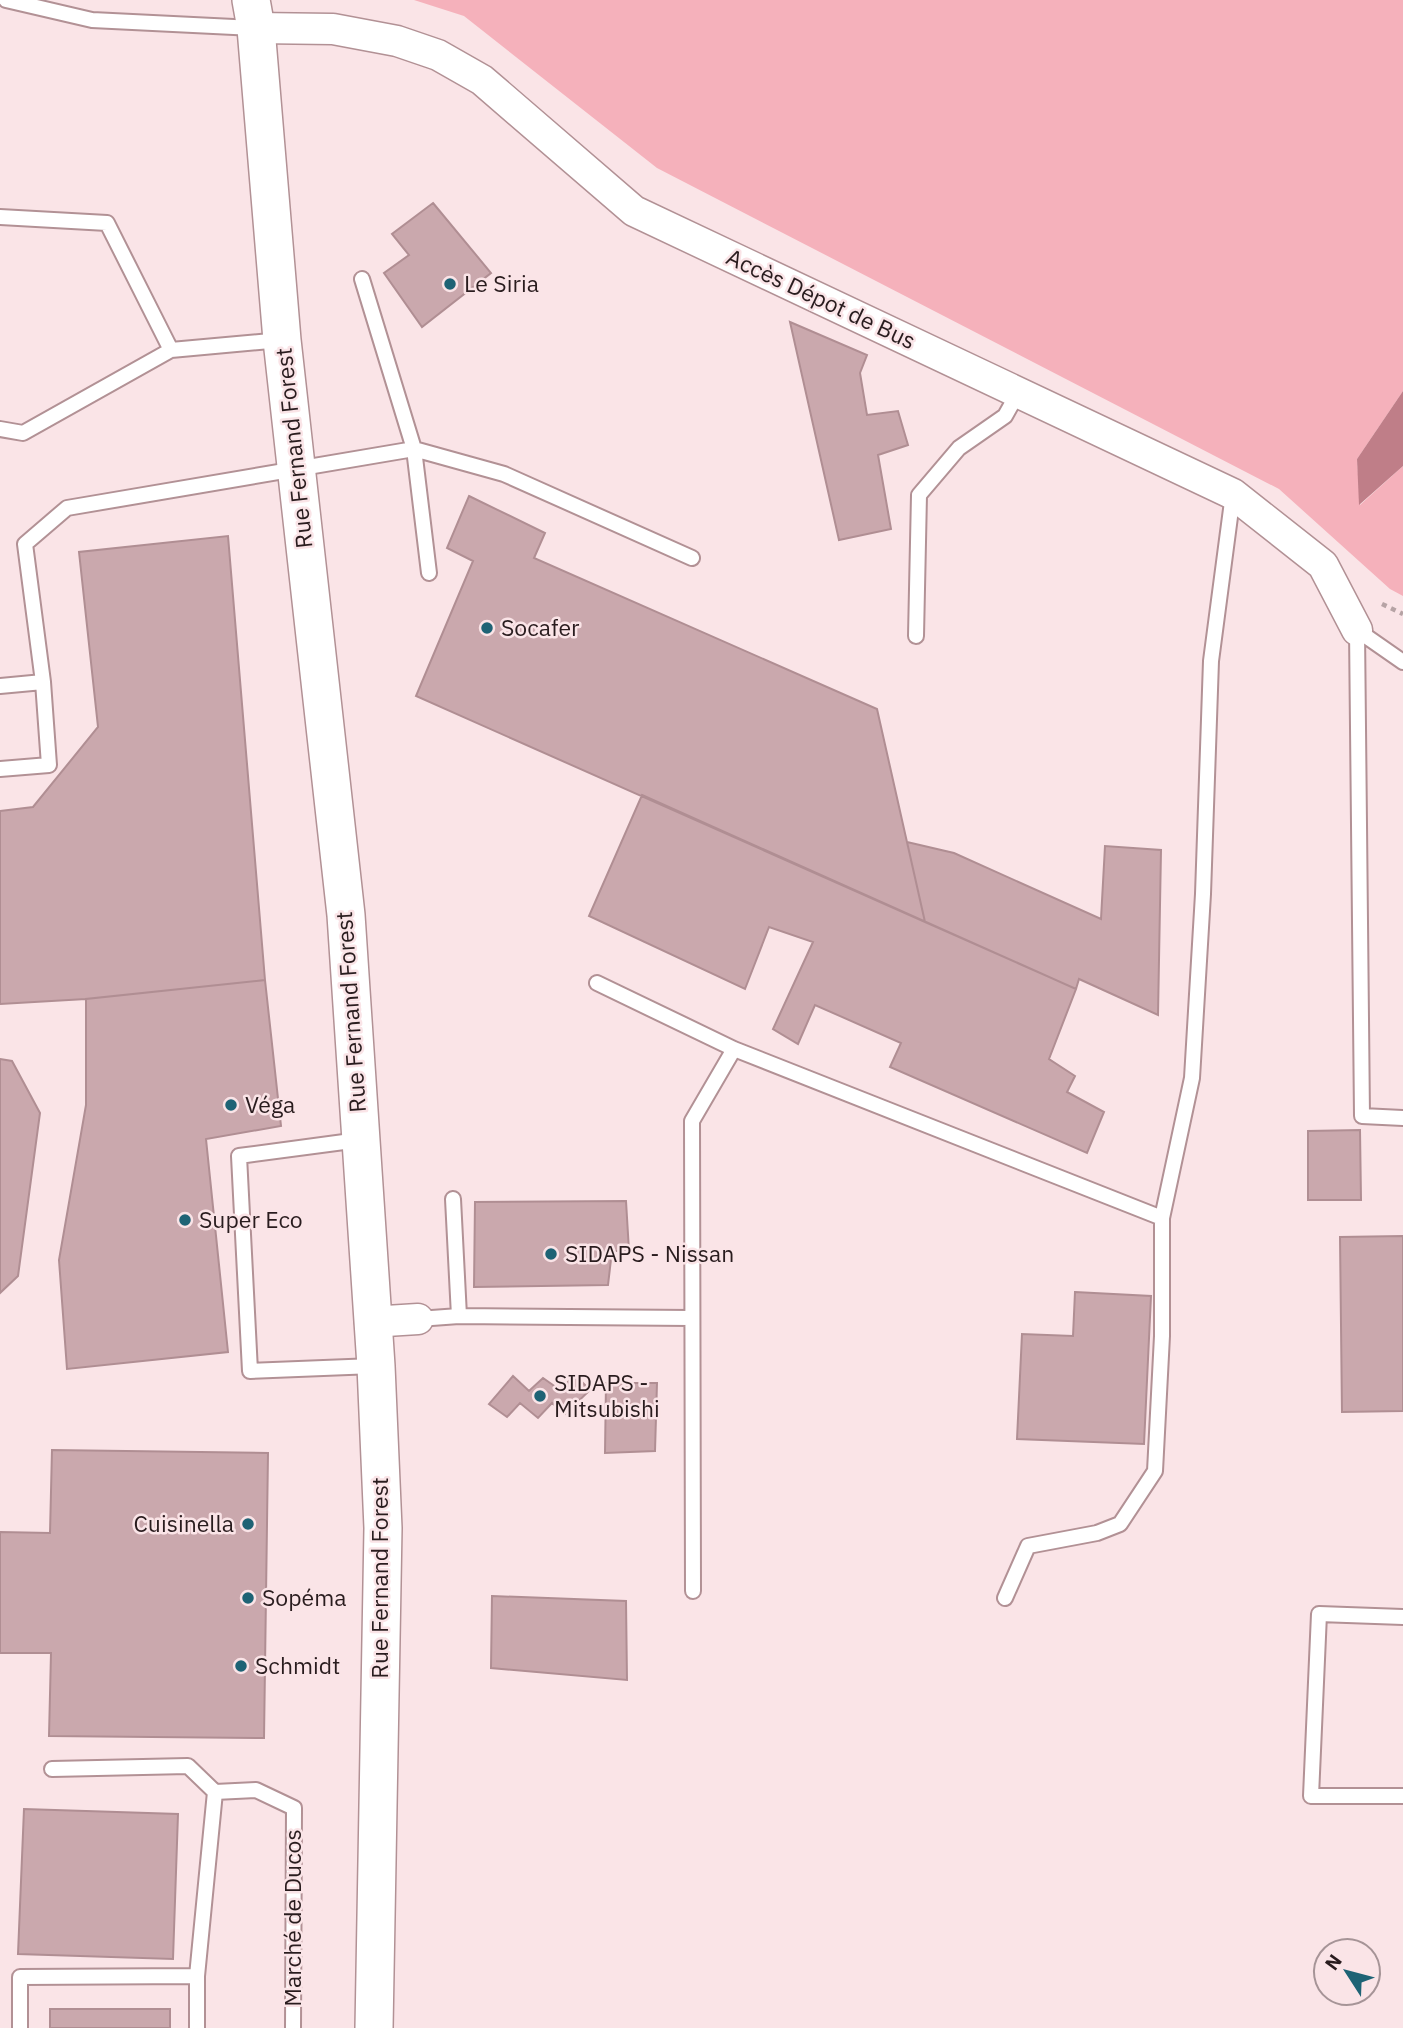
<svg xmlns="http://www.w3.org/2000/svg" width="1403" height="2028" font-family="'IBM Plex Sans',sans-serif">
<rect width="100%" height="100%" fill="#fae4e7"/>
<path fill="#f5b1bb" d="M414,0H1403V391L1357,459L1360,505L1403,466V596L1390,589L1279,489L657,168L464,16Z"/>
<path fill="#bf7e88" d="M1403,391V466L1359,505L1357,459Z"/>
<path fill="#caa8ad" stroke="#b08e93" stroke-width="2" d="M433,203L491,273L422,327L384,273L409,255L392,234Z
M790,322L867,355L860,373L867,415L898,411L908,445L878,455L891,529L839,540Z
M469,496L545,533L534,558L877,709L925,922L416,696L473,561L447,548Z
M228,536L265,980L86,999L0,1004V811L33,807L98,727L79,552Z
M642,795L1076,989L1049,1059L1075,1076L1067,1092L1104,1112L1087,1153L890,1067L901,1043L815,1005L798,1044L773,1029L813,942L769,927L745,989L589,916Z
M907,842L954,853L1101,919L1105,846L1161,850L1158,1015L1079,979L1076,989L925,922Z
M265,980L281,1126L206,1139L228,1352L67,1369L59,1260L86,1105V999Z
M0,1059L12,1061L40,1113L18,1276L0,1293Z
M1360,1130L1361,1200H1308V1131Z
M626,1201L629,1251H612L608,1285L474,1287L475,1202Z
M1403,1236V1411L1342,1412L1340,1237Z
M1075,1292L1151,1296L1144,1444L1017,1439L1022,1334L1073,1336Z
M575,1375L590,1390L565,1414L552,1403L538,1418L520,1403L507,1417L489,1404L513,1376L529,1391L543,1378L560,1390Z
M606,1383H657L655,1451L605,1453Z
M52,1450L268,1453L264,1738L49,1736L51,1653H0V1532L50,1533Z
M492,1596L626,1601L627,1680L491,1668Z
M24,1809L178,1814L173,1959L18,1954Z
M50,2009H170V2028H50Z"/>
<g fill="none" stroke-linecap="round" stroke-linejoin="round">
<g stroke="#b29195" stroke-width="18">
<path id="service" d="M6,0L92,20L254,28
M0,217L107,223L171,350
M362,279L414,449L429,573
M0,429L23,433L171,350L281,340
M1357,630L1362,1116L1403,1118
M1357,630L1403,662
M916,636L919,495L959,448L1005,416L1018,393
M0,686L43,682
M0,769L49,765L43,682L25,544L67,508L414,449L504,474L692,558
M597,983L734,1049L1162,1218
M359,1140L239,1156L250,1371L374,1366
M453,1199L459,1316
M418,1319L459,1316L691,1318
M693,1591L692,1121L734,1049
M1005,1598L1028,1546L1097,1533L1120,1524L1155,1471L1162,1336V1218L1192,1078L1203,894L1211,661L1233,494
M1403,1617L1319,1614L1311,1796H1403
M52,1769L188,1766L215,1792
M20,2028V1977L197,1976
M197,2028V1976L215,1792L256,1790L294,1808L293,2028"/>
</g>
<g stroke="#b29195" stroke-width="33">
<path id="minor" d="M256,28L333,29L397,41L438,55L482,80L634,211L1233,494L1323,565L1357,630
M370,1322L418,1319"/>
</g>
<g stroke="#b29195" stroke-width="40">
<path id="tertiary" d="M251,0L256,28L282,340L346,915L376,1366L383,1528L374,2028"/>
</g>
<path stroke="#b6a3a5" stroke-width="4.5" stroke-dasharray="5 5" stroke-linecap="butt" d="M1382,604L1403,614"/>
<use href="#service" stroke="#fff" stroke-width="14"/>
<use href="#minor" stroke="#fff" stroke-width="30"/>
<use href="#tertiary" stroke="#fff" stroke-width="37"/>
</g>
<g fill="#1e6375" stroke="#fae4e7" stroke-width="2.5">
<circle cx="450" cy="284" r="7"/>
<circle cx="487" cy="628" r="7"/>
<circle cx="231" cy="1105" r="7"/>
<circle cx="185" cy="1220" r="7"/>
<circle cx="551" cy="1254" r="7"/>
<circle cx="540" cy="1396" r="7"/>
<circle cx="248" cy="1524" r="7"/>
<circle cx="248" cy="1598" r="7"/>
<circle cx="241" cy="1666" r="7"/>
</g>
<g text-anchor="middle" stroke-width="5" stroke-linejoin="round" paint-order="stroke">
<g font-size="23" fill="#291c1e" stroke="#fae4e7" text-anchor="start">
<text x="464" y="292">Le Siria</text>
<text x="501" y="636">Socafer</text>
<text x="245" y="1113">Véga</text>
<text x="199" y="1228">Super Eco</text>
<text x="565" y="1262">SIDAPS - Nissan</text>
<text x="554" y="1391">SIDAPS -<tspan x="554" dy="26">Mitsubishi</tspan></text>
<text x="234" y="1532" text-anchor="end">Cuisinella</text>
<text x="262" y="1606">Sopéma</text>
<text x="255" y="1674">Schmidt</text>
</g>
<g font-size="23" fill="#291c1e" stroke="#fae4e7">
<text transform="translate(821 299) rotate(25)" y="8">Accès Dépot de Bus</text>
<text transform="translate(294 448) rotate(-96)" y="8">Rue Fernand Forest</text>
<text transform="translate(351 1012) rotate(-94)" y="8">Rue Fernand Forest</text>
<text transform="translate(380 1578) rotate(-90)" y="8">Rue Fernand Forest</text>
<text transform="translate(293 1918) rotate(-90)" y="8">Marché de Ducos</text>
</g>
</g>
<g transform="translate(1347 1972) rotate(306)"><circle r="33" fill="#fae4e7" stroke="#a69497" stroke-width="2"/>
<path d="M0-5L12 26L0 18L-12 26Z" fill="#1e6375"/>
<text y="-10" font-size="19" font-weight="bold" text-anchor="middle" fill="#291c1e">N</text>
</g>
</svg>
